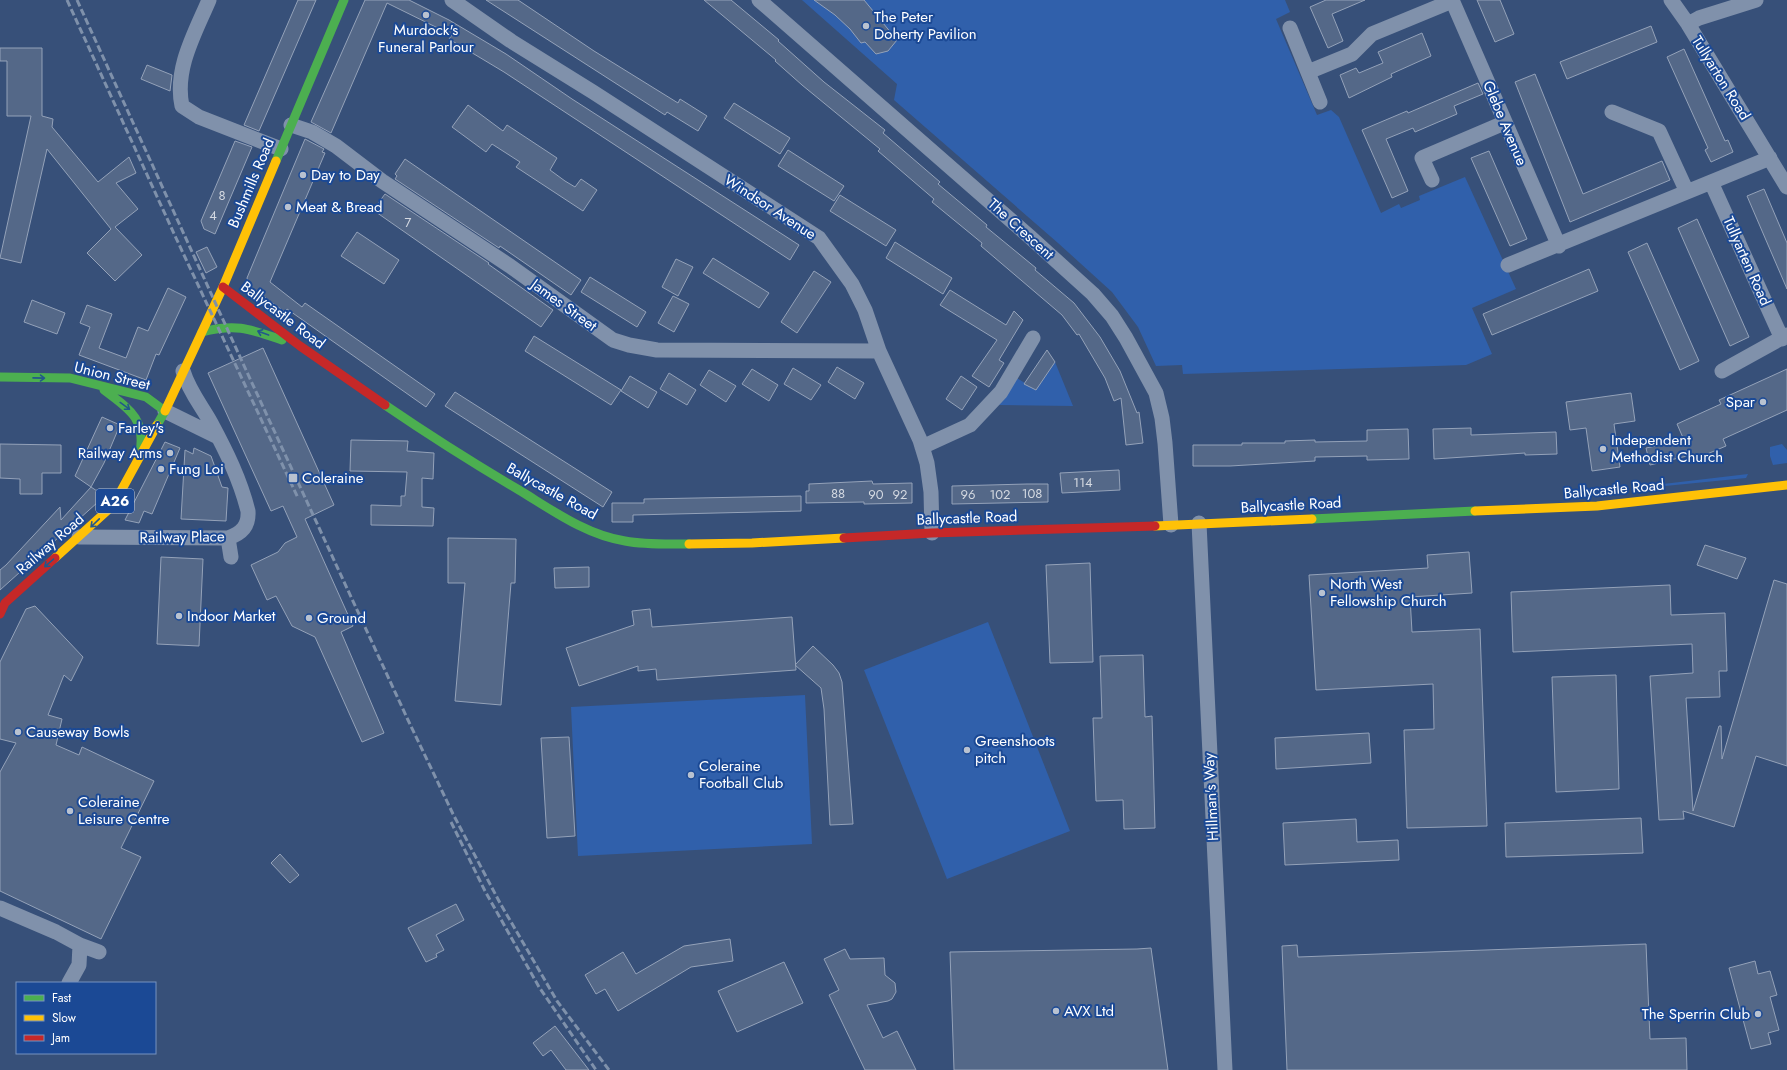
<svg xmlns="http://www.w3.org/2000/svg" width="1787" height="1070" font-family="Jost,sans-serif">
<rect width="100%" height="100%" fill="#375079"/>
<path fill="#3060ab" d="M802,0H1285L1290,12L1276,19L1317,115L1331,110L1339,117L1381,213L1399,204L1401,208L1420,200L1419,196L1465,177L1516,289L1472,308L1492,354L1466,365L1183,374L1182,365L1156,366L1138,327L1112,292L1058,243L894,100L897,84Z
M1055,362L1073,406L999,405L1015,377L1036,390Z
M1782,444L1787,450V463L1773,465L1770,456V447Z
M1748,474L1746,478L1665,486L1663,484Z
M988,622L1070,831L947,879L864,670Z
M805,695L812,844L578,856L571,707Z"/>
<path fill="#546888" stroke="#94a2b9" d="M298,0H316L259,131L244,125Z
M365,0H409L449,20L506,54L572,99L799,245L790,260L504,72L449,39L452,35L387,3L331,133L311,122Z
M486,0H518L594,51L678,103L680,99L707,116L698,131L667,112L665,115Z
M704,0H731L779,40L778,41L824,82L885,130L883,133L940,182L938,184L987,225L986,227L1036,268L1035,270L1074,303L1100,337L1120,371L1137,413L1139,412L1143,443L1126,445L1121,398L1114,401L1105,378L1079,334L1077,335L1062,315L981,246L982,243L932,202L934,199L878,151L880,149L802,85L775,61L776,60Z
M814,0H864L897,40L888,51L876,54L865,42L861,43L850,29L835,15Z
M1326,0H1365L1332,14L1343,41L1328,48L1310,7Z
M1477,0H1500L1514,34L1495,42Z
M1651,26L1657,42L1567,79L1560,62Z
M1422,33L1431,56L1391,74L1392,77L1349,98L1340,75L1356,68L1359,73L1383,63L1378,52Z
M0,48H42V116L53,119L52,127L98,182L129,157L136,173L116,183L138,209L115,227L142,255L115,281L87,253L111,229L47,149L21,263L0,258L31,116H7V61H0Z
M1684,49L1725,141L1728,140L1733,152L1711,162L1705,150L1708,148L1667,57Z
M147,65L172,75L170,91L141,79Z
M1535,74L1583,194L1662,161L1670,180L1570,222L1515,82Z
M1478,83L1483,94L1454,106L1457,114L1415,132L1413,128L1386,139L1408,191L1392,198L1362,130L1407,111L1408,113Z
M734,103L790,138L780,154L724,118Z
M468,105L503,131L507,125L557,158L550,170L565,181L575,187L581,179L597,190L583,211L516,167L520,162L492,144L486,152L452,127Z
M305,139L324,149L322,152L325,153L270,282L302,307L305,303L435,394L426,407L287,309L285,312L249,286L247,278Z
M235,141L252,147L215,234L204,229L201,221Z
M788,150L844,186L834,201L778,166Z
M1489,151L1527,239L1510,246L1471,158Z
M405,159L581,280L571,295L500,246L499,248L395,179L397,176L395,174Z
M1764,189L1787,243V289L1747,196Z
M385,194L489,263L488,264L553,310L541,327L373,210Z
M840,195L896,230L886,246L830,211Z
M1697,219L1749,337L1730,346L1678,228Z
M357,232L399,260L384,284L341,256Z
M895,242L952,278L943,294L886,258Z
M1647,243L1699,361L1680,370L1628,252Z
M207,247L217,267L206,273L196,252Z
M713,258L769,293L759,308L703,273Z
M676,259L693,267L678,296L662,287Z
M1589,269L1598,291L1492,335L1483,314Z
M814,271L831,282L797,333L781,322Z
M590,277L646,312L637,327L581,292Z
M168,288L186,297L159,355L156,354L146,380L79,355L90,327L80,323L87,305L112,314L99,348L126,358L138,327L148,331Z
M950,290L1006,325L1014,311L1023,320L999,360L1004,363L989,387L972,376L997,340L940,305Z
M673,296L689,304L674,332L658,323Z
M32,300L65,313L57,334L24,322Z
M534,336L621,390L611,405L525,351Z
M263,348L334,505L305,519L353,626L341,632L384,733L362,742L315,637L292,626L276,596L267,600L251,565L278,552L285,543L297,537L283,506L271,511L208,373Z
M1047,350L1055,362L1036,390L1024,384Z
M837,367L864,383L855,399L828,382Z
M793,368L821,385L811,400L784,384Z
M752,369L778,385L769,401L742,384Z
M1787,369V410L1723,439L1726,446L1693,460L1691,455L1650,465L1646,448L1684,440L1677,424L1721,404L1719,400Z
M709,370L736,386L726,402L700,385Z
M669,373L696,390L687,405L660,389Z
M630,376L657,392L648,408L621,391Z
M961,376L977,387L962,410L946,399Z
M455,392L612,492L603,507L445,406Z
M1631,393L1635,421L1614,424L1620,467L1592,471L1586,428L1570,430L1566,402Z
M102,417L120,425L104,463L91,487L75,476Z
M1471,428V435L1556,432L1557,454L1525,455V453L1434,459L1433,429Z
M1408,429L1409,459L1367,460V456L1315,457V461L1230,466H1193V445H1242V443H1285V441L1315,440V442L1367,441V430Z
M351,440L408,441L407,451L434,453L433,479L422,478V507L434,508L433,526L371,525V505L401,506V496H405L407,472L350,471Z
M165,442L180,448L152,514L144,511L139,523L125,520Z
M0,444L61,445V473H42V494H20V479L0,478Z
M194,448L211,456L222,487L228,488L226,521L181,519L185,450L193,454Z
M1119,470L1120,490L1062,493L1060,473Z
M872,481L873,484L912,483V503L864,504V502L806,503V491H809V484Z
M1027,484H1048V502L952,504V486Z
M91,487L103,495L98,502L0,590V570L6,565L60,507L61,520Z
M801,496V511L633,515V522H612V503H644V499Z
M448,538L516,539L515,583H511L501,705L455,701L465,583H448Z
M1705,545L1746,558L1737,579L1697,565Z
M1469,552L1472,593L1410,597L1412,632L1480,629L1487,826L1407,828L1404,730L1434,729L1433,684L1316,690L1309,575L1428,568L1427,555Z
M161,557L203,559L199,646L157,644Z
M1090,563L1093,662L1050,663L1046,565Z
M589,567V587L555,588L554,568Z
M1774,580L1787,584V766L1756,756L1734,827L1683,811L1684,819L1659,820L1650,676L1693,673L1692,644L1513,652L1511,592L1670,585L1671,615L1725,613L1727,671H1719L1720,697L1686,698L1693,811L1719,726H1721L1722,759Z
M35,606L83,657L71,681L64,675L48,715L62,719L56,745L79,755L82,747L154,781L121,848L141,857L101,939L0,891V772L16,743L0,739V662L26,609Z
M650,609L652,627L792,617L796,670L657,680L656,669L638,671V666L579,686L566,648L634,625L632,611Z
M813,646L833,665L839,673L842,682L853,824L830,825L824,709L821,688L795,665Z
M1143,655L1145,717L1152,716L1155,828L1124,829L1123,800L1096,801L1093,718H1102L1100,656Z
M1616,675L1619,789L1556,792L1552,677Z
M1369,733L1371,763L1276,769L1275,738Z
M569,737L575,836L547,838L541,738Z
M1641,818L1643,853L1506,857L1505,823Z
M1356,819L1357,842L1398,840L1399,860L1285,865L1283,823Z
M280,854L299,875L290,883L271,863Z
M456,904L464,920L436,935L444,950L436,954L437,957L426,962L408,928Z
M730,939L733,961L691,967L618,1011L605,989L596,994L585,975L623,952L636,974L684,946Z
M1646,944L1650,1039L1686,1038L1687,1070H1287L1282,946L1297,945L1298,957Z
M1151,948L1168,1070H954L950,952L1137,949Z
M845,949L850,959L884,958L885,975L895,983L896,992L892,999L888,1001L867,1005L883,1038L897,1031L916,1070H865L829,995L839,990L824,959Z
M1755,961L1758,974L1770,971L1777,995L1770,997L1779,1030L1768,1033L1771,1044L1751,1049L1729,968Z
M784,962L803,1003L737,1032L718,991Z
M555,1026L589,1070H566L551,1050L543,1056L533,1043Z"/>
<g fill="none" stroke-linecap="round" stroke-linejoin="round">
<path stroke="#8091ab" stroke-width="15" d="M209,0C195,33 174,69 182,106L199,117L281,149
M452,0L511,41L593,92L819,238L852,284L865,310L879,351L920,440L927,463L931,492L932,533
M759,0L1030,237L1093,294L1112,316L1126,338L1156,393L1162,418L1165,443L1171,525
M1452,0L1559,246
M1671,0L1688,24L1787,187
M1688,24L1699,18L1756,0
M1290,28L1320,102
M1308,72L1352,54L1372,34L1452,1
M1612,112L1659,131L1687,192
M291,125L312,132L336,146L382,181L510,266L613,340L629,345L657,350L879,351
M1432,180L1422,158L1504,123
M1711,182L1782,339
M1508,265L1770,158
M1722,371L1787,335
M165,411L218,437
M922,447L970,425L1001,392L1033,338
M1199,523L1225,1070
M79,537L228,538C242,533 249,526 248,511C240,479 226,451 211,423C201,405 189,391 183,371
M228,538L231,557
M0,908L56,932L80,945L79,965L69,983
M80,945L99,952"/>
<path stroke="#4caf50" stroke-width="9" d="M276,161L344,0
M202,332C236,323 250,329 282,340
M0,377L70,378L146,397L165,411L157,425
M104,390C129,409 146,418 140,453
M385,405C429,435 473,463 519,490C552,510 586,535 625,541C646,545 667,544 689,544
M1312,519L1475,511"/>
<path stroke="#ffc107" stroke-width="9" d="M165,411L223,287L276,161
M1475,511L1597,506L1787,485
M1155,526L1312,519
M689,544L752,543L844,538
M55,558L108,510L121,491L157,425"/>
<path stroke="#c62828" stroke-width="9" d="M223,287L300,346L385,405
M844,538L932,533L1155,526
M0,614L5,603L55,558"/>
<path stroke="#7f91ab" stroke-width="3" stroke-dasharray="7 3" stroke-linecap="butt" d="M67,0L176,238L298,498
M77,0L246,370L408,720L453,814L500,903L557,1001L609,1070
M451,822L485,891L539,987L596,1070"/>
</g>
<defs><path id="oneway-shaft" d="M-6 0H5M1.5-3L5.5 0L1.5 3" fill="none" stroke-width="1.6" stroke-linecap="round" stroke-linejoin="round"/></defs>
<g stroke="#22588b">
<use href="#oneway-shaft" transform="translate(263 333) rotate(-160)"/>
<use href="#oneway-shaft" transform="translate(39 378) rotate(1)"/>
<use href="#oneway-shaft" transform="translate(125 406) rotate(36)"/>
<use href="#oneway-shaft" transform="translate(95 523) rotate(136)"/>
<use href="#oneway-shaft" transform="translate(49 563) rotate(139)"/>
</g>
<g fill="#b9c2d0" stroke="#1b4995" stroke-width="1.5">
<circle cx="426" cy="15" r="4"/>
<circle cx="866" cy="26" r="4"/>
<circle cx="303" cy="175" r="4"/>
<circle cx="288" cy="207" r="4"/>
<circle cx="1763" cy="402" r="4"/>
<circle cx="110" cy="428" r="4"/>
<circle cx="1603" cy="449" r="4"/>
<circle cx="170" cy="453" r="4"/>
<circle cx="161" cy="469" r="4"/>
<rect x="288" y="473" width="10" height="10" rx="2"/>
<circle cx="1322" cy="593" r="4"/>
<circle cx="179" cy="616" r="4"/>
<circle cx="309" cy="618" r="4"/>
<circle cx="18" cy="732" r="4"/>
<circle cx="967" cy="750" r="4"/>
<circle cx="691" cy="775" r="4"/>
<circle cx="70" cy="811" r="4"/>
<circle cx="1056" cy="1011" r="4"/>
<circle cx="1758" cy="1014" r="4"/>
</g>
<g text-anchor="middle" stroke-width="4" stroke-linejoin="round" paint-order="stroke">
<g font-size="13" fill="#d4d9e1">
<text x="222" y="200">8</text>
<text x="213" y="220">4</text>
<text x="408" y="227">7</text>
<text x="1083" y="487">114</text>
<text x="838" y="498">88</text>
<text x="1032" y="498">108</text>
<text x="876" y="499">90</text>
<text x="900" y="499">92</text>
<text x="968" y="499">96</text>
<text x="1000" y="499">102</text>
</g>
<rect fill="#1b4995" stroke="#bbc8df" stroke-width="1" x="96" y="489" width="38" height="24" rx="3"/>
<g font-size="14" font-weight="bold" fill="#fff">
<text x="115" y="506">A26</text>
</g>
<g font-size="15" fill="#fff" stroke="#1b4995" text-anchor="start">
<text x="874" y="22">The Peter<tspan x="874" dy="17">Doherty Pavilion</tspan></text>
<text x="426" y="35" text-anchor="middle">Murdock's<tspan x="426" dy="17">Funeral Parlour</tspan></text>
<text x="311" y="180">Day to Day</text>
<text x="296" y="212">Meat &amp; Bread</text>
<text x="1755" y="407" text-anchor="end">Spar</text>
<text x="118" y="433">Farley's</text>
<text x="1611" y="445">Independent<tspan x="1611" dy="17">Methodist Church</tspan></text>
<text x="162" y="458" text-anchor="end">Railway Arms</text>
<text x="169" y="474">Fung Loi</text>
<text x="302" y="483">Coleraine</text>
<text x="1330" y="589">North West<tspan x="1330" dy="17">Fellowship Church</tspan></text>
<text x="187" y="621">Indoor Market</text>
<text x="317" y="623">Ground</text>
<text x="26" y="737">Causeway Bowls</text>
<text x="975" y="746">Greenshoots<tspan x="975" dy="17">pitch</tspan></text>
<text x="699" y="771">Coleraine<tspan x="699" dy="17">Football Club</tspan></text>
<text x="78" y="807">Coleraine<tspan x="78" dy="17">Leisure Centre</tspan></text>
<text x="1064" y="1016">AVX Ltd</text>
<text x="1750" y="1019" text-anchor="end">The Sperrin Club</text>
</g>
<g font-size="15" fill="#fff" stroke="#1b4995">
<text transform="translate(1721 78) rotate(58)" y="5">Tullyarton Road</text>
<text transform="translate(1505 123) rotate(67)" y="5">Glebe Avenue</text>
<text transform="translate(251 183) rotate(-67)" y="5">Bushmills Road</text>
<text transform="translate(770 207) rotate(33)" y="5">Windsor Avenue</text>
<text transform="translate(1021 229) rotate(42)" y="5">The Crescent</text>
<text transform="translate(1747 261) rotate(66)" y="5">Tullyarten Road</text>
<text transform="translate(564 305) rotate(36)" y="5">James Street</text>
<text transform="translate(283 315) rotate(37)" y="5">Ballycastle Road</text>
<text transform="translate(112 376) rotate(14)" y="5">Union Street</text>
<text transform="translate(1614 489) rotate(-5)" y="5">Ballycastle Road</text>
<text transform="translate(552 491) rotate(29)" y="5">Ballycastle Road</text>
<text transform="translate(1291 505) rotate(-3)" y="5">Ballycastle Road</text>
<text transform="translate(967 518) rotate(-2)" y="5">Ballycastle Road</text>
<text transform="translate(182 537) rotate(-1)" y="5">Railway Place</text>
<text transform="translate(50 544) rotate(-41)" y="5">Railway Road</text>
<text transform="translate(1211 797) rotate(-93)" y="5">Hillman's Way</text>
</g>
</g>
<rect x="16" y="982" width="140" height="72" fill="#1b4995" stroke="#7692bf"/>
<rect x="24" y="995" width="20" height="6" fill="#4caf50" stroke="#7692bf"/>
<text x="52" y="1002" font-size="12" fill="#ffffff">Fast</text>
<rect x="24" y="1015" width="20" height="6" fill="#ffc107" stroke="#7692bf"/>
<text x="52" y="1022" font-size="12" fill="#ffffff">Slow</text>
<rect x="24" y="1035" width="20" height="6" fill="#c62828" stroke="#7692bf"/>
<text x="52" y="1042" font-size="12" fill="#ffffff">Jam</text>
</svg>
